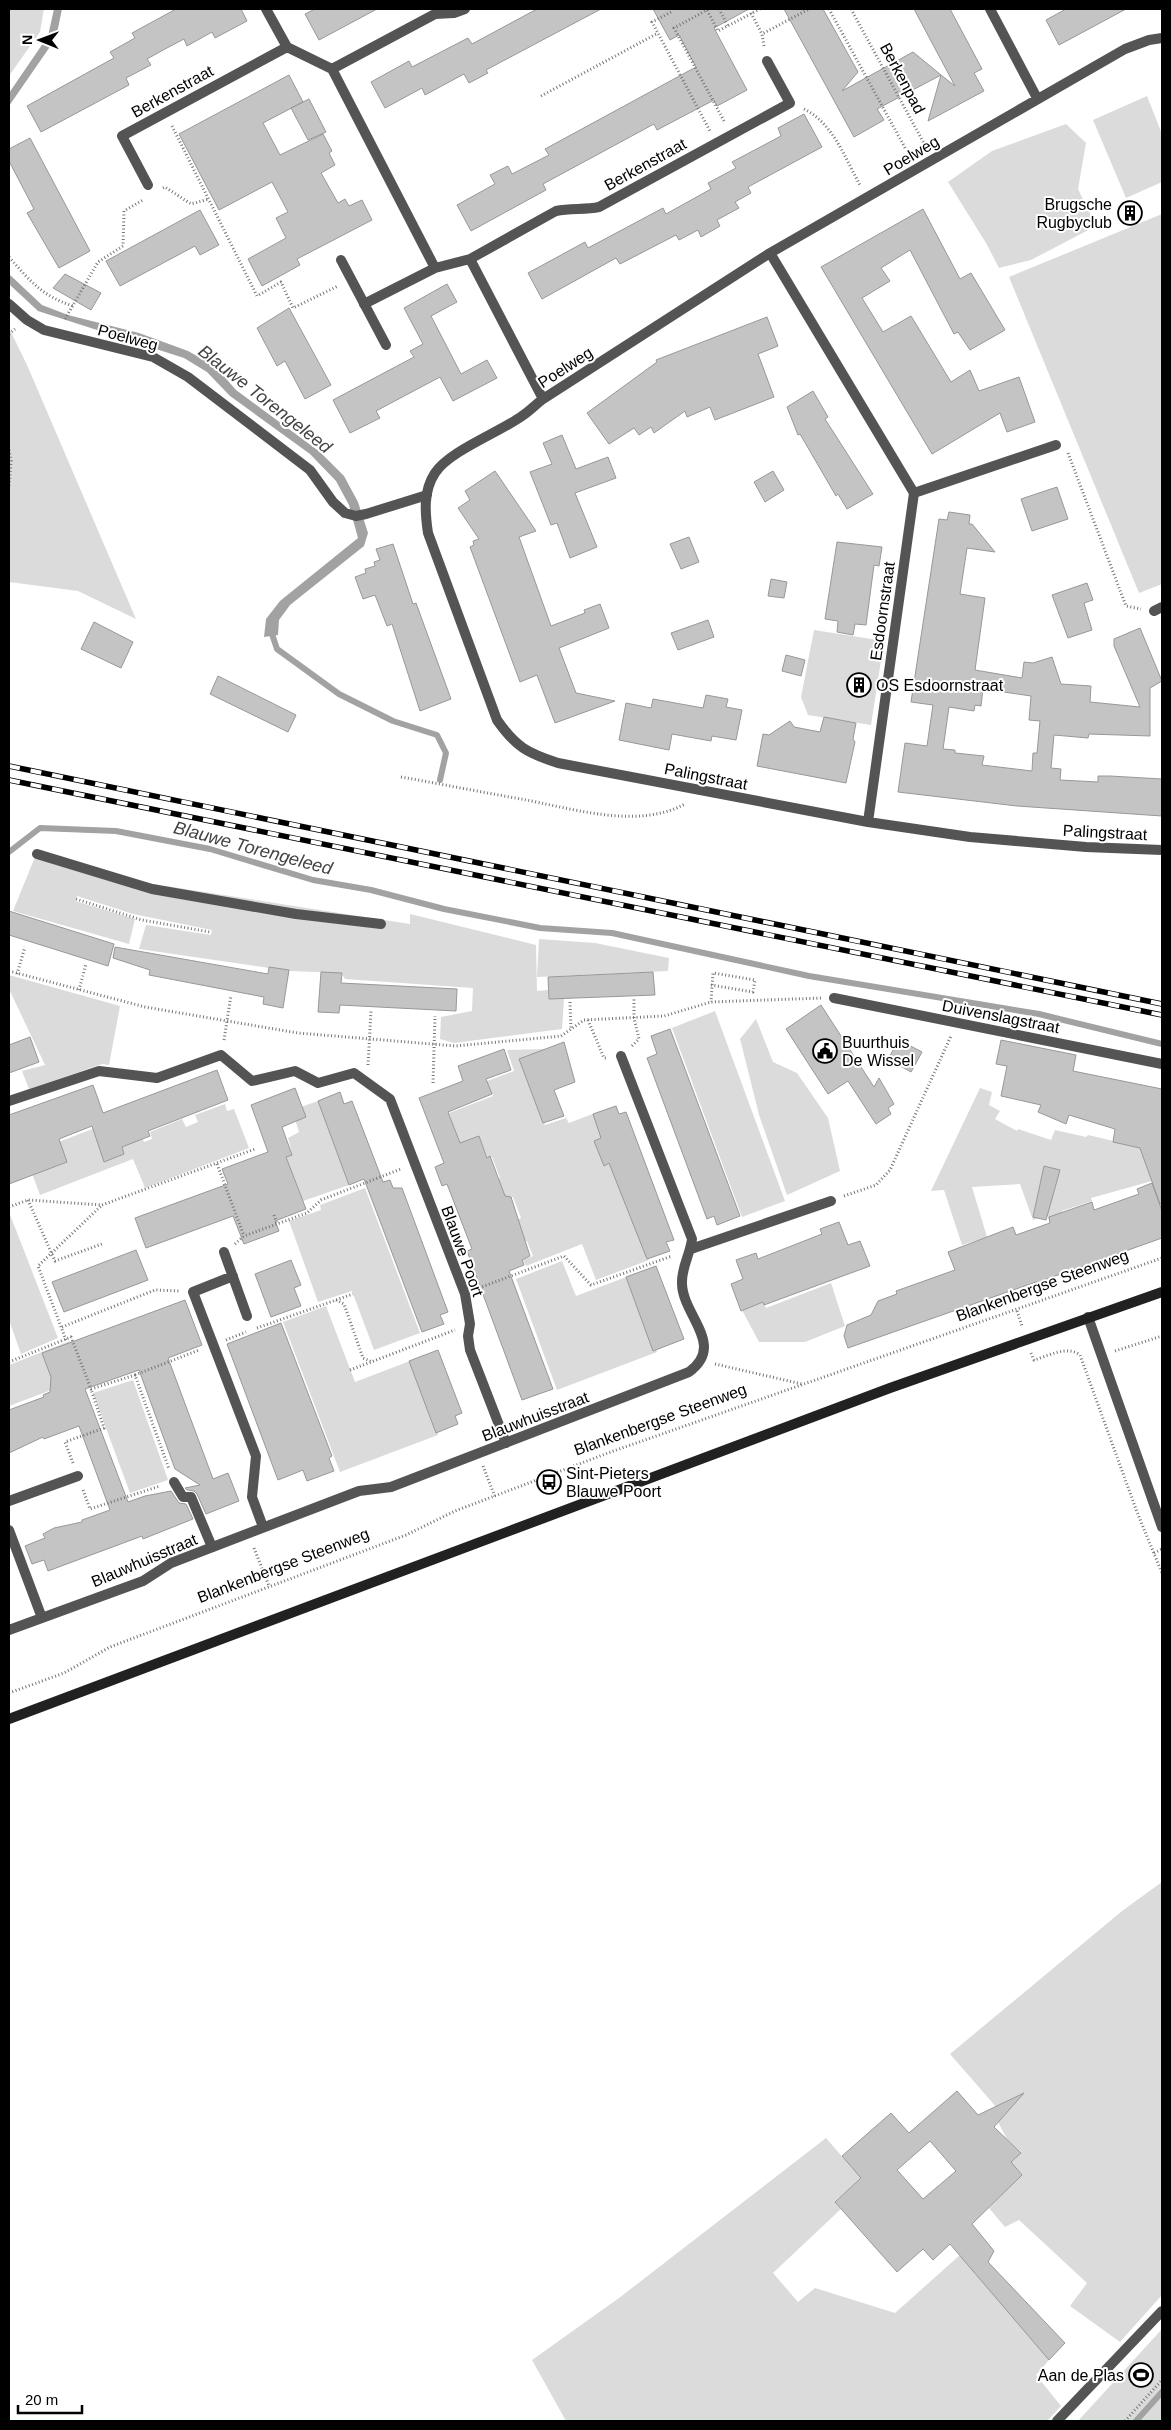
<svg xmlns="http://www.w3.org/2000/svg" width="1171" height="2430" font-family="Helvetica,sans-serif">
<rect width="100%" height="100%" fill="#fff"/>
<path fill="#dbdbdb" d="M9,9H44L40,32L9,76Z
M1147,96L1162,134V182L1126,198L1093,120Z
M1066,124L1086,143L1078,189L1096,226L1031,260L999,268L986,243L948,182L992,151Z
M1162,214V584L1139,593L1009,277Z
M9,328L27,365L136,619L78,591L9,582Z
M814,630L884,641L871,725L808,715L801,697Z
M37,852L153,884L410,924V914L536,945L537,991L548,990L549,999H564L562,1029L454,1043L440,1039L441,1017L472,1011L473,988L345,979L341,973L290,971L139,949L146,925L211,935L212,930L133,914L77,896L75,901L135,919L129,944L13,911Z
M539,939L595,943L669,958L668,971L537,977Z
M9,975L120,1006L109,1065L102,1064L29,1089L22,1071L45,1065L9,989Z
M715,1011L785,1201L742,1217L672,1028Z
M756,1019L773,1062L797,1073L828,1118L840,1171L787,1195L759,1115L740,1039Z
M546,1049L527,1078L545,1125L566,1118L569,1123L595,1113L604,1136L596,1140L606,1164L611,1163L649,1260L596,1280L582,1244L526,1266L523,1260L533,1256L527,1241L521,1243L512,1222L521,1218L513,1197L505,1200L497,1179L500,1178L492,1157L488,1158L479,1137L454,1147V1128L449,1113L493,1096L487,1081L514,1071L507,1050Z
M980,1088L992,1092L989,1105L1000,1111L995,1119L1017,1131L1018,1129L1051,1140L1055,1130L1086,1137L1088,1135L1139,1147L1141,1141L1152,1181L1091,1198L1092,1201L1062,1211L1063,1216L1049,1220L1047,1215L1033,1220L1020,1184L972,1187L987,1237L962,1245L944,1190L931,1191Z
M318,1101L349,1185L303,1201L286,1157L292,1154L288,1138L299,1132L292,1110Z
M225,1104L227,1111L234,1109L249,1148L145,1188L133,1159L40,1195L25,1155L113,1121L141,1135L144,1142L152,1139L150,1132L182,1119L186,1127L198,1122L195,1115Z
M365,1188L420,1333L374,1350L352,1291L318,1302L289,1221L321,1210L320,1205Z
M9,1212L58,1338L21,1354L9,1320Z
M562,1261L576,1296L629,1276L657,1352L557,1390L516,1279Z
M831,1283L845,1326L805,1342H759L742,1310L763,1302L766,1308Z
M326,1306L355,1382L410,1361L438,1435L340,1472L283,1322Z
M70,1341L83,1378L9,1406V1365Z
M133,1380L168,1480L130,1493L93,1393Z
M1162,1882V2295L1120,2342L1070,2306L1087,2283L1019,2220L1005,2227L989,2208L1022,2175L1011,2162L1021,2152L1007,2139L998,2122L1004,2116L950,2054L1122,1911Z
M826,2138L852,2168L873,2150L882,2160L835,2201L841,2209L773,2273L798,2302L815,2288L895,2313L960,2255L1049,2360L1036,2375L1061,2406L1047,2421H566L532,2360L619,2298Z
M1162,2329V2421H1078Z"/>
<path fill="#a2a2a2" d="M54,9H62L56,38L9,106V93L48,36Z
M9,274L42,305L68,315L139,333L188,351L215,366L236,390L320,452L344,476L358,502L368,533L364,546L290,605L279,620L278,635L264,637L266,619L280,601L358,538L349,505L336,481L310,454L230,396L207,372L184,358L38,311L9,284Z"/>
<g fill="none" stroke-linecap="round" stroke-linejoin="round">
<path stroke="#a2a2a2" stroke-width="6" d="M270,628L277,649L339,694L393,721L437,735L446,753L440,780
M9,852L40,828L116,831L210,849L313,880L371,890L444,909L540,928L612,933L809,976L1039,1014L1162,1044
M1136,2421L1162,2392"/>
</g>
<path fill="#c4c4c4" stroke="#989898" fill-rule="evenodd" d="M176,9H241L247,21L215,38L212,32L187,46L184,39L165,49L147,59L151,65L126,78L129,85L41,132L27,106L114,58L110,52L135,38L132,33Z
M315,9H377L319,40L305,14Z
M537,9H601L486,70L488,73L469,83L464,74L425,95L422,88L385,108L371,82L409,61L412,67L468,38L472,44Z
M653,9H749L714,28L747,90L717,106L714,100L657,130L654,124L543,184L546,190L471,231L457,205L495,184L490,175L508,166L512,174L549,155L545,149L696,67L679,35L670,40Z
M784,9H823L858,72L842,91L913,52L941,75L877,109L884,120L854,137Z
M914,9H950L982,69L974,73L984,91L928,121L941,75L955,86Z
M1066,9H1126L1059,45L1046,20Z
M289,75L303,102L263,123L280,155L323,134L332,151L329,153L335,165L321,173L338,203L345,199L349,206L362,200L372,220L297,259L300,265L262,286L248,259L286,238L276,218L288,212L272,182L219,210L179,134Z
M309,99L326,132L308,140L291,108Z
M804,114L822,147L748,187L751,193L735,202L739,208L717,220L720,226L701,237L698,230L679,240L676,235L620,264L616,258L542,299L528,273L585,242L588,248L663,208L666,214L711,189L708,183L736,168L732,162L781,136L778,128Z
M30,138L90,251L59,268L27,213L34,209L9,161V149Z
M923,209L960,279L971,273L1005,330L970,350L958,332L954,334L910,250L881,268L890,281L862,298L883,332L911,316L951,382L970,370L979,391L1019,377L1035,422L1007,432L1000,413L932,454L821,267Z
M200,210L219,245L200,255L195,246L120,286L106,261Z
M65,274L101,293L91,310L53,288Z
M447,284L457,302L431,316L461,374L487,360L497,378L453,401L440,377L376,411L380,418L350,433L333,400L414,357L410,351L423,344L404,308Z
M289,308L331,385L305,399L285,361L277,366L257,328Z
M767,317L778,346L758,354L774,397L715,420L710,407L687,417L685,411L654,433L651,427L639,435L634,428L609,444L587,413L657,362L656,360Z
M813,391L828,417L825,419L873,494L847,509L838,494L836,496L800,434L798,435L787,407Z
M562,435L576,469L608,457L616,478L575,493L597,547L570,558L557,523L551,525L530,472L552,464L543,443Z
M495,471L536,531L519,537L551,626L585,613L584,610L600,604L609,628L559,648L576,693L615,701L555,723L537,675L520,682L470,547L474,545L473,541L479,539L458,508L470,500L465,491Z
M773,471L784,490L765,502L754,482Z
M1057,487L1068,519L1032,531L1021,499Z
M949,512L970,515L969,524H972L995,552L967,548L960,594L985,598L975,670L1022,678L1024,662L1033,663L1052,657L1061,684L1091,686L1090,702L1140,707L1114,646V639L1140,628L1162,681L1150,688V736L1089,734L1088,738L1054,735L1051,768L1061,769L1060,780L1098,782V776H1110L1162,779V816L1017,806L898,792L905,743L927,746L933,705L911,702L939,519L947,520ZM983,689L1031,696L1029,720L1040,721L1037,753H1033L1032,771L982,765L984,756L955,753V750L943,749L949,707L974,711L975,705L981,706Z
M689,537L699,562L681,569L670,544Z
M837,542L882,547L879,566L874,565L866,625L855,624L853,635L837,632L838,621L825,619Z
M393,544L413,604L416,603L451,699L420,711L392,624L387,626L375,595L363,599L355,577L366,573L365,569L375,566L374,562L380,560L376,549Z
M771,579L787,582L784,598L768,596Z
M1087,583L1093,600L1084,603L1092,630L1068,638L1052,595Z
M708,620L714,637L678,650L671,633Z
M94,622L133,642L121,668L81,649Z
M786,655L805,660L801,676L782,671Z
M218,676L296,715L288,732L210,694Z
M706,695L728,699L726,707L742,710L736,740L712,736L711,741L672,734L669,750L619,740L626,703L651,708L653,699L703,708Z
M824,717L856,723L853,739L855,742L846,783L757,766L763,734L769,735L790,721L794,727L820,732Z
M9,911L114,944L108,966L9,935Z
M115,947L268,974L269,967L289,970L283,1008L263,1004L264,997L149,975L150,970L113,958Z
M321,972L342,973L341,983L457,989L456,1011L340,1005L339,1013L318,1012Z
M653,972L655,995L549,999L548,977Z
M821,1005L874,1087L879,1078L894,1104L888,1108L891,1114L876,1124L848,1081L828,1094L786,1029Z
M670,1029L740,1216L717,1225L714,1216L707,1219L647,1058L657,1054L651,1036Z
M30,1037L39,1062L9,1073V1045Z
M899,1040L922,1052L911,1072L888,1059Z
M1001,1040L1076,1055L1073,1071L1162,1089V1204H1160L1140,1148L1113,1142L1115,1129L1069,1115L1066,1124L1038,1112L1041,1105L1001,1096L1007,1066L996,1064Z
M564,1042L575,1082L554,1090L564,1116L543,1123L519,1059Z
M504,1049L511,1070L486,1079L492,1094L448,1112L460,1143L479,1136L487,1158L490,1156L505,1196L511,1197L530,1256L522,1260L524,1265L509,1271L553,1389L522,1400L467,1251L472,1249L447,1184L442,1186L435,1167L444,1163L419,1098L463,1081L458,1066Z
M217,1070L228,1100L148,1131L150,1136L122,1147L124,1154L104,1162L92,1126L59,1139L67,1162L9,1184V1115L93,1085L103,1113Z
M295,1088L306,1117L282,1127L292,1155L286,1157L306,1209L275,1221L279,1231L244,1244L233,1216L146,1248L135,1218L228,1184L222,1169L268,1152L251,1105Z
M340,1092L344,1104L352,1101L383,1182L390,1180L393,1188H402L448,1312L440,1315L444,1324L422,1332L364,1179L349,1185L318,1101Z
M616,1106L619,1114L626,1112L674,1240L666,1242L670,1251L647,1259L609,1163L604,1166L594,1141L601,1138L593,1114Z
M1044,1166L1060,1170L1046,1220L1033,1217Z
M1152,1183L1162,1211V1238L1044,1280L1040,1284L1036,1282L848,1348L844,1336L847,1325L871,1315L878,1301L897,1294L896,1291L955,1270L948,1252L1013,1227L1016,1235L1050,1223L1049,1217L1092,1202L1094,1210L1139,1194L1137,1189Z
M839,1222L848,1245L860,1241L870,1266L764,1305L763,1302L741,1311L731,1284L743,1279L736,1260L756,1253L758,1259L822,1234L820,1229Z
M136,1250L148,1280L64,1312L52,1282Z
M291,1260L301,1285L294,1288L301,1306L271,1317L255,1274Z
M656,1266L684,1339L653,1351L626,1277Z
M185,1300L202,1345L168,1358L213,1479L228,1473L239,1501L206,1514L197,1494L194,1491L187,1490L185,1488L200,1485L175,1469L139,1370L85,1389L128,1502L145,1496L171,1491L179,1503L186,1504L193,1519L143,1539L142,1536L48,1571L44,1560L32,1564L25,1546L45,1538L43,1534L54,1528L82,1522V1520L110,1510L79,1426L44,1439L43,1437L9,1453V1410L44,1397L43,1395L50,1392L51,1377L42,1353Z
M281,1323L332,1456L329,1458L334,1471L307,1481L303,1470L278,1480L227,1344Z
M438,1350L462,1413L455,1416L458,1424L436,1433L409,1361Z
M957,2091L978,2115L1024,2093L994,2127L1021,2153L1011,2162L1022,2175L972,2224L994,2251L988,2262L1065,2343L1049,2360L950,2244L933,2260L923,2249L897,2272L835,2202L861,2178L842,2156L891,2113L909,2133ZM930,2141L956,2171L923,2199L897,2170Z"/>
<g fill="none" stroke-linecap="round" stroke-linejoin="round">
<path stroke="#767676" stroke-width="3" stroke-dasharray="1 2.5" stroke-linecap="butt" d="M719,9L728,26
M829,9L909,155
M851,9L926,147
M671,12L652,22L710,131
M751,13L762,34
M764,46L762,34L809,9
M541,96L658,33
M804,109C833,123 845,158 860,185
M724,121L674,28L707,10L718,31L760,9
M172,126L257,296L281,282L293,308L338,286
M163,188L165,187L191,204L209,199
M9,257C30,281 42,296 73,306
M65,319L98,262L123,246L124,211L143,200
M9,334L15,329
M9,450L11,461L9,488
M1068,453L1126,606L1141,609
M401,777C441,784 481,792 521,799C571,808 637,830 685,804
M76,899L142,920L210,932
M9,971L145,1007L298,1033L456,1046L561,1036L584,1020L664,1016L711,1002L821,998
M17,974L25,947
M711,985L753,992L755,980L713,973L711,1002
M79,990L86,964
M570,1002L571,1029
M588,1020L604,1058H607
M224,1040L231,995
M632,1046L639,1039L634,1018V999
M368,1065L371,1011
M433,1083L435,1016
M217,1164L244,1236
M844,1196L876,1185L890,1170L951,1036
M28,1200L55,1261L102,1244
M9,1207L28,1200L102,1205L255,1149
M274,1215L277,1224
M235,1244L244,1236L307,1213L321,1200L401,1169
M479,1288L564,1256L591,1285L672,1256
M336,1300L344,1304L363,1358L372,1362
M1017,1311L1022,1326
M62,1327L155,1290L180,1291
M257,1328L353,1294
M66,1340L38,1266L102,1205
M226,1340L246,1332
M1115,1351L1162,1336
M1031,1353L1034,1360C1048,1356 1067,1345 1080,1355L1137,1512L1162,1573
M9,1362L71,1337L91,1389L135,1375L169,1469
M715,1364L802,1384
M350,1370L455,1330
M135,1375L199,1350
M73,1463L65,1442L104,1428L91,1389
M483,1466L495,1497
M83,1490L90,1509L160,1486
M254,1548L269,1586
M1154,1553L1162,1549
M9,1693L64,1673L110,1647L406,1535L455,1511L608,1453L1162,1258
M1125,2421L1162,2380"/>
<path stroke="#545454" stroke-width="10" d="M341,260L386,345
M1154,611L1162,607
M37,854L152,889L296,914L381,924
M174,1482L183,1497H191L212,1547"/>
<path stroke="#545454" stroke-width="10" d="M990,9L1037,98
M1162,38L1149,40L1125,49L770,253L543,399C536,404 530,411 522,416C500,432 449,451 435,473C423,491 425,513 428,533L497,720C516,747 527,753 558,763L868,822L970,837L1086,847L1162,850
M287,47L332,69L435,14L454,13L465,9
M332,69L435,268L364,304
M148,185L122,136L287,47L266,9
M770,253L914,493L868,822
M470,259L543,399
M435,268L470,259L556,211C571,208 585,210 599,207L790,103L767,61
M9,304L27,320L44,330L153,357L188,377L310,470L333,502L345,513L356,516L366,514L427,495
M914,493L1056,445
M834,998L1162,1064
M9,1101L99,1071L157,1078L221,1055L252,1081L295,1071L318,1083L354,1073L390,1099L465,1294L470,1324L468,1336L470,1350L506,1443
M691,1249L831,1201
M224,1252L247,1316
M233,1276L193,1292L256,1456L252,1497L263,1527
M1088,1317L1162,1527
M9,1501L78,1476
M9,1530L42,1618
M9,1630L143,1581L171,1563L359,1491L391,1487L689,1372C726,1345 683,1316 682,1284C681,1268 690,1255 692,1239L621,1056
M1057,2421L1162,2311"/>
<path stroke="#212121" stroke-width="10" d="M9,1719L890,1388L1162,1292"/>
<g stroke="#000" stroke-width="5.5">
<path id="rail" d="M9,766L1162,1004
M9,780L1162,1015"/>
</g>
<use href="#rail" stroke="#fff" stroke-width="4" stroke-dasharray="11" stroke-linecap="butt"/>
</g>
<defs>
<g id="building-ring" transform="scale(1.25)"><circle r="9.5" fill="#fff" stroke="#000" stroke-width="1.5"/><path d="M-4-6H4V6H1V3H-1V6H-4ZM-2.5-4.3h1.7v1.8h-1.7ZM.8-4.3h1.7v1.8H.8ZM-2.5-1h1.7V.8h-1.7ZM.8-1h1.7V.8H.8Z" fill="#000"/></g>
<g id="civic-ring" transform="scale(1.25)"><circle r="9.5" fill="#fff" stroke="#000" stroke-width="1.5"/><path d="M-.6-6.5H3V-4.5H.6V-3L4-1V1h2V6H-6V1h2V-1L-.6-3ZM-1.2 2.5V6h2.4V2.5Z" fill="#000"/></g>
<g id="bus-ring" transform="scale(1.25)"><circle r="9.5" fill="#fff" stroke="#000" stroke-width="1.5"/><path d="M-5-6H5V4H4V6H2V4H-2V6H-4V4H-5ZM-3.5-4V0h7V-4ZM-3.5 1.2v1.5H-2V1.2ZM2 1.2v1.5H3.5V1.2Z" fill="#000"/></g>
<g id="stadium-ring" transform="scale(1.25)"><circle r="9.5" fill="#fff" stroke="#000" stroke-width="1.5"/><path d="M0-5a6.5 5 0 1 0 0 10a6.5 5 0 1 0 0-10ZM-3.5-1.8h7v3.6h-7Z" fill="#000"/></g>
</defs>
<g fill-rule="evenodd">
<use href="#building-ring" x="1130" y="213"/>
<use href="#building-ring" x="859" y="685"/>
<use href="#civic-ring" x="825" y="1051"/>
<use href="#bus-ring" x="549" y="1482"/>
<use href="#stadium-ring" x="1141" y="2375"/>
</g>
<g text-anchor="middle" stroke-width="4" stroke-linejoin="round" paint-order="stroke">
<g font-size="16" fill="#000" stroke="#fff">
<text transform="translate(903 78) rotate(62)" y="6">Berkenpad</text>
<text transform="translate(172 91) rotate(-29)" y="6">Berkenstraat</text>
<text transform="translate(911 155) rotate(-31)" y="6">Poelweg</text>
<text transform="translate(645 164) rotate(-29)" y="6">Berkenstraat</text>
<text transform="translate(128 337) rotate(15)" y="6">Poelweg</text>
<text transform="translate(565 367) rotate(-33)" y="6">Poelweg</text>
<text transform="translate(882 611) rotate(-82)" y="6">Esdoornstraat</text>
<text transform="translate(706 776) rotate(11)" y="6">Palingstraat</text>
<text transform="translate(1105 832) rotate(3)" y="6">Palingstraat</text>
<text transform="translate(1001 1016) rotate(11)" y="6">Duivenslagstraat</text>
<text transform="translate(463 1251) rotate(70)" y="6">Blauwe Poort</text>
<text transform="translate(1042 1285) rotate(-20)" y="6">Blankenbergse Steenweg</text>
<text transform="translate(535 1416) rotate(-21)" y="6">Blauwhuisstraat</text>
<text transform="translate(660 1419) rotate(-20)" y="6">Blankenbergse Steenweg</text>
<text transform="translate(144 1560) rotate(-23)" y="6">Blauwhuisstraat</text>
<text transform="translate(283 1565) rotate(-21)" y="6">Blankenbergse Steenweg</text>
</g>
<g font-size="16" fill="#000" stroke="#fff" text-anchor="start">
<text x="1112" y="210" text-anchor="end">Brugsche<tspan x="1112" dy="18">Rugbyclub</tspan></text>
<text x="876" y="691">OS Esdoornstraat</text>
<text x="842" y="1048">Buurthuis<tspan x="842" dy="18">De Wissel</tspan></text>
<text x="566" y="1479">Sint-Pieters<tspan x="566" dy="18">Blauwe Poort</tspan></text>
<text x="1124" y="2381" text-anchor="end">Aan de Plas</text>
</g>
<g font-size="18" font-style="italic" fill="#434343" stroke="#fff">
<text transform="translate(265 399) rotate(38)" y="6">Blauwe Torengeleed</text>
<text transform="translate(253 848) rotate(15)" y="6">Blauwe Torengeleed</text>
</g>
</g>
<rect width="1171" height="2430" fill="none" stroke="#000000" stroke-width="20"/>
<g transform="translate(40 40) rotate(271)" stroke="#ffffff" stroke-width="4" paint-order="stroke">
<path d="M0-4L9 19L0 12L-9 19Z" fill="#000000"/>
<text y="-8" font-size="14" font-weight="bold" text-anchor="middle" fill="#000000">N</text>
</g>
<path d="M18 2405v8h64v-8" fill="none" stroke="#000000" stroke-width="2.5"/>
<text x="25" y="2405" font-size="15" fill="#000000" stroke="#ffffff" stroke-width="4" paint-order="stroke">20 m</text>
</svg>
